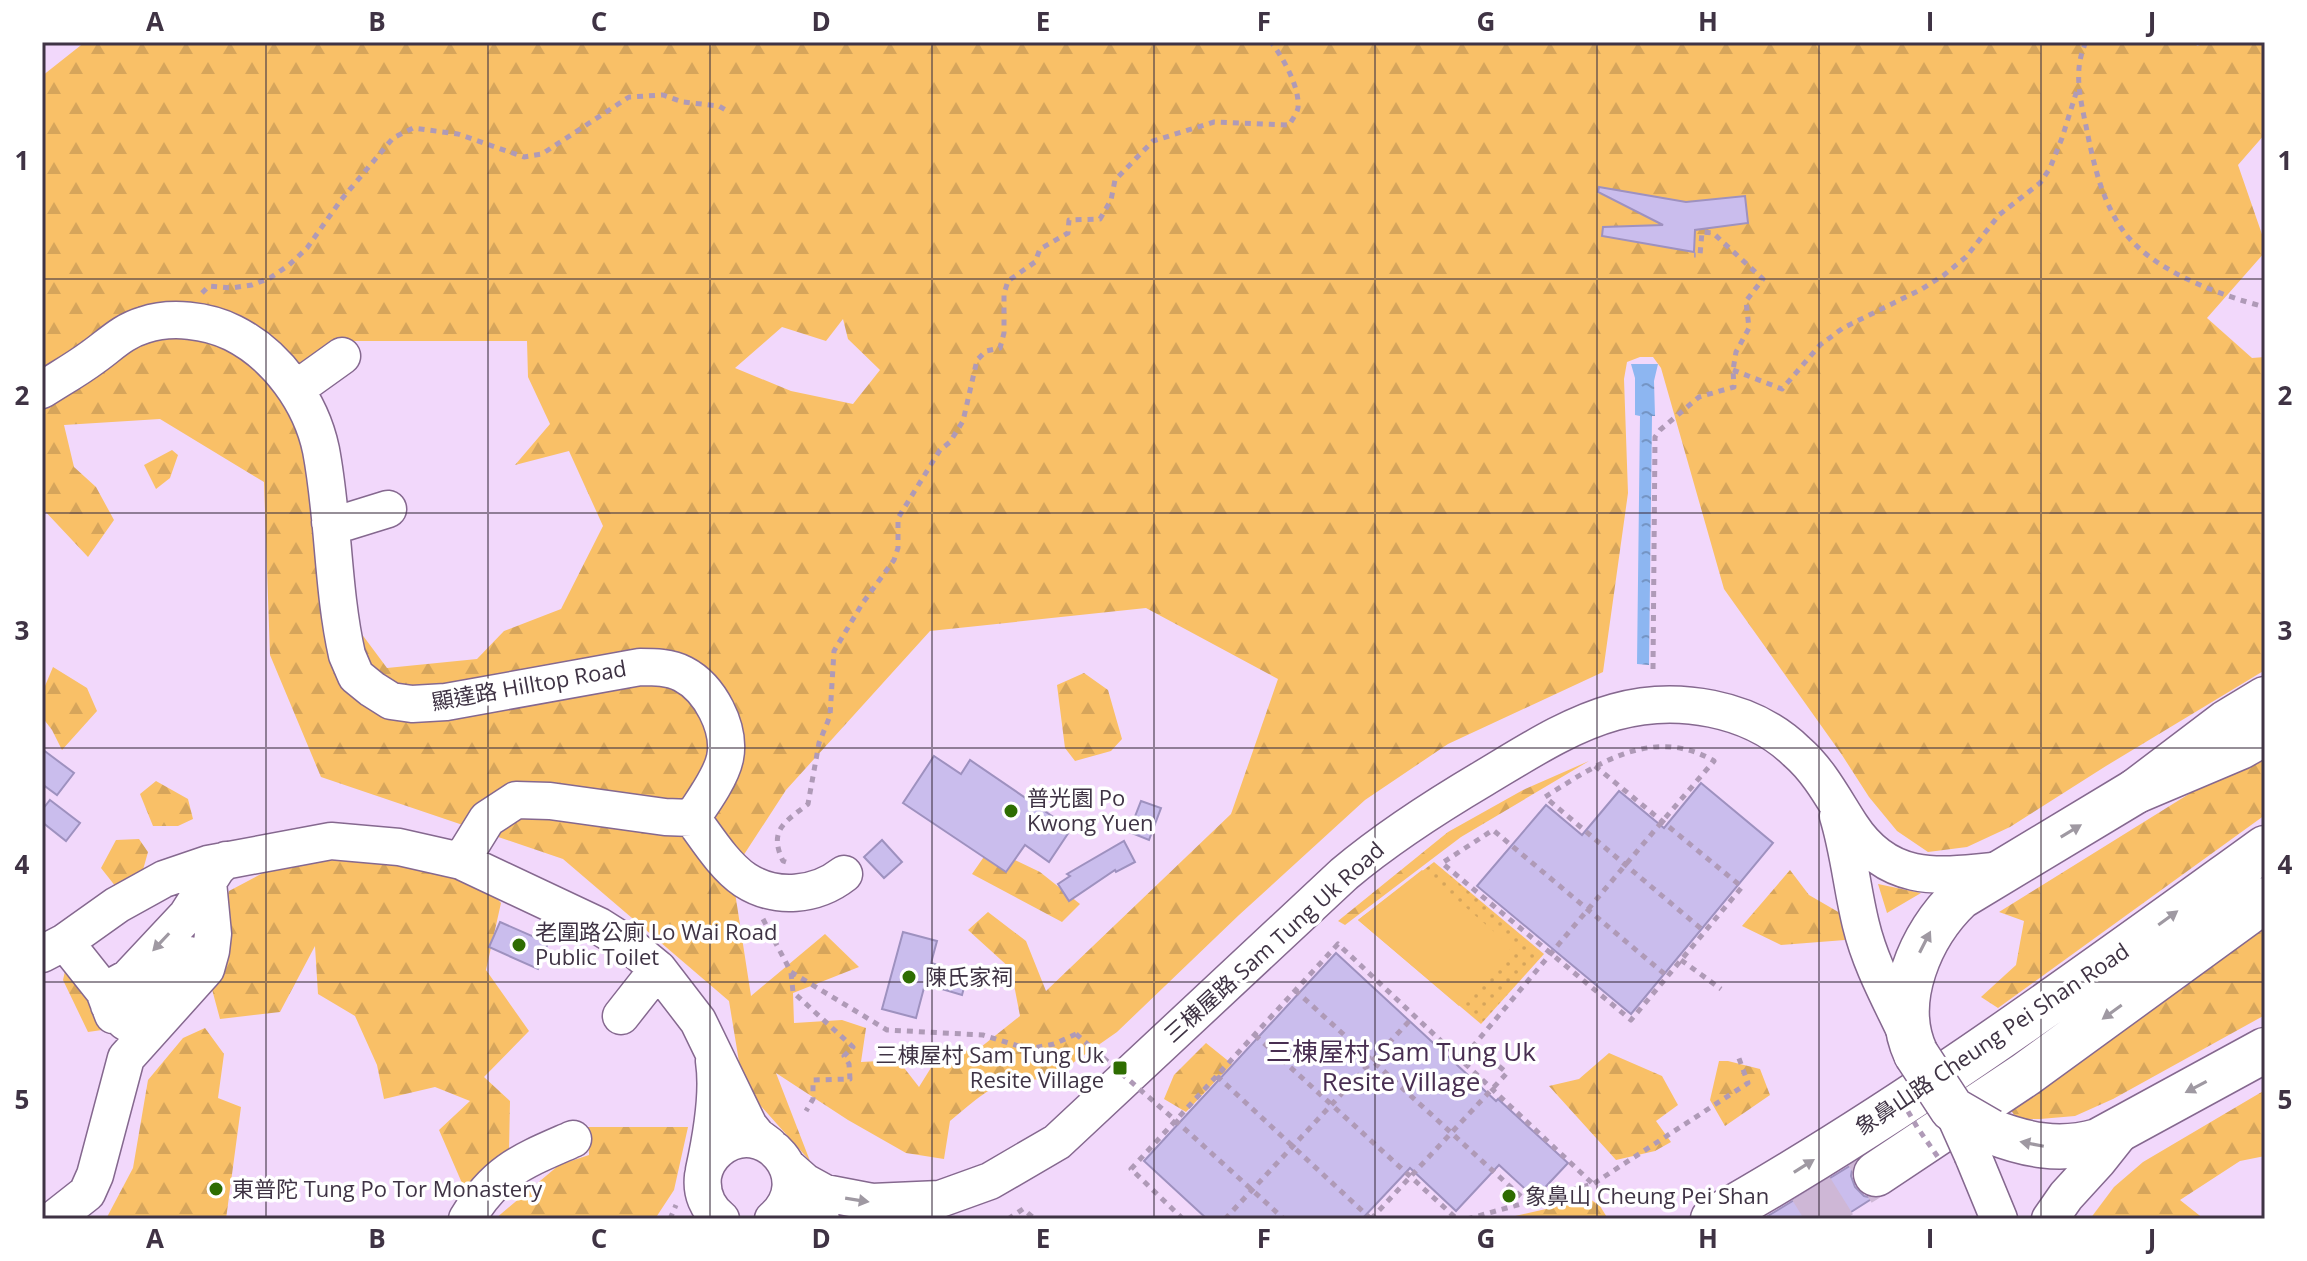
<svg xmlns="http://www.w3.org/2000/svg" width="2307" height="1261" font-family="'Open Sans','Noto Sans TC',sans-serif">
<defs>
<pattern id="green-dots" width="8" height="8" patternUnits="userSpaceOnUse" patternTransform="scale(2)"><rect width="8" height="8" fill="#f9c067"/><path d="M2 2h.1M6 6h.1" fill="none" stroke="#d6a55b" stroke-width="1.8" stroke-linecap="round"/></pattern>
<pattern id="forest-firs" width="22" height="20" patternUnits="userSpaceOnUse" patternTransform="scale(2)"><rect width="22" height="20" fill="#f9c067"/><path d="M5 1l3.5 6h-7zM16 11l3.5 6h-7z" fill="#d6a55b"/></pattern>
<pattern id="water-ripples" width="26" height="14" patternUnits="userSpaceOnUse" patternTransform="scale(2)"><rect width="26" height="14" fill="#8db6f1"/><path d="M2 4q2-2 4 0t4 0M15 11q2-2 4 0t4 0" fill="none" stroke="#7595c5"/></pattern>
</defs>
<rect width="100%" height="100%" fill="#f2d8fb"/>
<path fill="url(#green-dots)" d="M1434,862L1544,954L1481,1024L1358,920Z"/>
<path fill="url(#forest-firs)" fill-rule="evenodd" d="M85,42H2195L2197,46L2208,42H2265V134L2238,165L2265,243V252L2207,318L2252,358L2265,357V670L2106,766L2010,827L1967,847L1928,852L1897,831L1869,797L1842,755L1724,589L1661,368L1653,357H1640L1627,362L1624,379L1628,493L1603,672L1448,744L1365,800L1239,915L1117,1032L1047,1081C1001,1073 983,1094 950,1121L944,1159L906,1153L848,1120L776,1073L810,1161L743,1086L729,1001L563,859L321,777L270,655L264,482L160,419L64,425L74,467L96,487L114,520L88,557L42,508V76ZM843,319L848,339L880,370L853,404L791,391L735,368L782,327L826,341ZM335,341H527L528,377L550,424L515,465L569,451L603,526L561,609L504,631L477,659L387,668L361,633L303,432ZM1146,608L1278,679L1231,814L1046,991L1026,941L988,912L968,930L1011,969L1020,1016L981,1047L937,1058L919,1087L898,1060L861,1062L866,1028L842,1020L794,1023L793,993L859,967L825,934L751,996L732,873L786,790L930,631Z
M172,450L178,455L170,478L156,489L144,465Z
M53,667L87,688L97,711L62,750L52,730L42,717V693Z
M1084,673L1108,690L1122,739L1111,751L1075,761L1065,748L1057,685Z
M2265,751V815L1998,1008L1981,997L2016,965L2024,921L1999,912L2205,784Z
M1589,761L1461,837L1345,925L1338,921L1448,832L1523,790Z
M156,781L188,799L193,819L178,826H153L140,794Z
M139,839L148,852L139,884L116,887L101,868L116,840Z
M449,844L501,903L486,970L529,1031L484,1077L510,1101L509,1151L465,1190L439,1130L470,1101L435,1087L384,1099L377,1065L355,1016L318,994L315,946L280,1012L220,1019L206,967L229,891L280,864Z
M990,848L1040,872L1080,904L1062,922L972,874Z
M1790,870L1809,895L1840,913L1845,940L1781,945L1742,926Z
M1878,884L1921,893L1887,913Z
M2265,921V1015L2113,1099L2075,1116L2040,1119H2017L2008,1106Z
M76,970L109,1029L88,1032L63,980L65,971Z
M205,1028L224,1054L218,1098L241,1107L226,1219H106L133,1168L148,1080L183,1038Z
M1206,1043L1232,1064L1186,1112L1164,1099L1174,1075Z
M1609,1053L1662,1076L1678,1105L1656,1121L1671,1142L1655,1151L1616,1160L1549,1086L1579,1079Z
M1719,1061H1728L1760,1069L1770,1095L1725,1126L1710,1100Z
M2265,1090V1156L2240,1161L2180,1200L2204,1219H2090L2114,1187L2143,1162Z
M588,1127H688L674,1190L655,1219H495L559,1165L589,1155Z
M1590,1199L1600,1206L1608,1219H1502Z"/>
<path fill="#f9c067" d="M1422,870L1512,947L1459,1006L1358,920Z"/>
<path fill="url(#water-ripples)" d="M1631,364H1658L1654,381L1655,416H1652L1649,665L1637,664L1640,416L1635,415V378Z"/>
<path fill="#cabded" stroke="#9e91bf" stroke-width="2" d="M1599,187L1686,202L1745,196L1748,223L1695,230L1694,252L1602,236L1603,227L1663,225L1598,192Z
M42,749L74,773L57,795L42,784Z
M934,756L961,774L970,760L1071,829L1049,862L1025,845L1006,872L903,803Z
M1701,783L1773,843L1631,1014L1477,886L1546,805L1582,835L1619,791L1664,828Z
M50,800L80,823L66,841L42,822V810Z
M1141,801L1161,808L1149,840L1129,832Z
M882,840L902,862L884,878L864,857Z
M1124,841L1135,862L1116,872L1115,870L1069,901L1058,884L1070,876L1067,874Z
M500,922L548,943L538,969L489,947Z
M903,932L937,941L931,963L968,973L962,995L925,984L916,1018L882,1009Z
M1336,953L1496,1101L1498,1099L1568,1163L1535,1198L1499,1165L1456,1211L1410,1168L1362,1219H1207L1144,1161Z
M1853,1164L1851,1176L1855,1187L1864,1196L1873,1198L1840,1219H1763Z"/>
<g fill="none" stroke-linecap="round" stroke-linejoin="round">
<path stroke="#ceb7d6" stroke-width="44" stroke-dasharray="44 22" stroke-linecap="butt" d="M1804,1219L1876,1174"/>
<g stroke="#85688f" stroke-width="39">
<path id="minor" d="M296,389L342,356
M42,390C59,379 77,369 93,357C110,345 123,331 144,325C171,316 207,320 233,333C277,355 311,402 321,450C334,518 332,588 347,655L356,676L372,689L391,701L412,704L446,702L640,667C654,667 670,667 683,674C710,688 731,728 725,758C721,777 703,802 692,818L665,817L550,801L516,800L487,819L461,861
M330,522H346L388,509
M1838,816C1849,852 1852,889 1861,925C1870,963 1890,999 1906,1033
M692,818C707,838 724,866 745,880C776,900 816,896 844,874
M65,942L104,991L113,1015
M42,954L65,942L117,905L164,879L208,864L331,841L399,847L461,861L599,926L629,945L658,969L698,1021L749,1126L757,1136L769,1145
M104,991L128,978L187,915L208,882
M621,1016L658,969
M152,1028C128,1028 125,1023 109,1005L143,998L167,979L189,955
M1973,1156L1999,1219
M788,1167L805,1182L825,1193L872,1202L940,1199L990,1181L1057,1142L1344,874C1388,837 1435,807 1484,778C1526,753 1568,725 1615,712C1676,695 1751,707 1797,752C1820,772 1834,800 1851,826C1890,886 1942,876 2003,870
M704,1170C711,1138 719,1094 714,1061
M54,1219L87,1193L95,1175L126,1058L206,969L211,951L213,934L208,882L217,868L226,860
M467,1219C496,1170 523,1161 573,1139
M721,1219C707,1208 701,1193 703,1176C705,1165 710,1157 718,1150C763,1113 820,1179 773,1219
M787,1219H821
M2050,1219L2066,1196L2098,1161L2125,1127"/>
</g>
<g stroke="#85688f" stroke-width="47">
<path id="major" d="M1916,1054C1891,1001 1921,934 1960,897L2136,791L2240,747L2265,733
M1990,1131C2026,1145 2059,1152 2098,1141L2265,1050"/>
</g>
<g stroke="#85688f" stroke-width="47">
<path id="highway" d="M2136,791L2227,722L2265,699
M1876,1174L2026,1074L2265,900
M1713,1219C1906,1110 2085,978 2265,848"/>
</g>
<path stroke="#af9ab7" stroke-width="5" stroke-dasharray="6 6" stroke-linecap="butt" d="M2086,42C2073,70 2080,97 2086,126C2093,161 2101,199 2122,229C2150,270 2219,295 2265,307
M202,293L209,286L231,288L252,285L270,278L289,265L307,248L341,200L393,138L413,128L458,134L524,157L542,154L629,97L663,95L683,102L719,106L729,112
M1733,370L1782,389L1820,345L1843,328L1922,289L1944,275L1966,257L1999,215L2040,183L2050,168L2062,138L2078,87
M1653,669L1655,437L1660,430L1699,397L1734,387L1733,370L1736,352L1749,328L1746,301L1763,279L1713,233L1702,232L1700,255H1694
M1595,766L1742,887L1631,1020L1442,863L1493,830L1667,976
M786,862L783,861C768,830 785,822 808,804L819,743L830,716L834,651L862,604L894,560L898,548V518L940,450L950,442L963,421L977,360L986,351L1000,348L1004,333V294L1008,281L1035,262L1040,249L1068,233L1069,220L1100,219L1111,200L1115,180L1153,141L1214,122L1289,125C1292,120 1297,113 1298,108C1300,87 1283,58 1271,42
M763,919L791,972L887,1030L983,1035L1028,1049L1054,1044L1076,1034
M1681,960L1721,989
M791,973L793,992L853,1047L844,1056L849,1064L850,1079L813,1080V1099L806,1111
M1295,990L1527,1202
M1255,1035L1457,1219
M1217,1076L1371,1219
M1175,1120L1284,1219
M670,1219L676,1205
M1008,1219L1023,1209L1035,1219
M1183,1219L1131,1169L1338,944L1593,1184
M1225,1219L1414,1016
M1371,1219L1507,1073L1474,1045C1554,950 1633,855 1714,761C1653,725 1597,764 1545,797L1705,932
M1467,1219L1593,1184L1748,1083L1737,1053"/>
<use href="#minor" stroke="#fff" stroke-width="36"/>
<use href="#major" stroke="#fff" stroke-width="44"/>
<use href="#highway" stroke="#fff" stroke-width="44"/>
<g stroke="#85688f" stroke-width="39" stroke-linecap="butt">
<path id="minor-bridge" d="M1952,1109L1973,1156"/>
</g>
<g stroke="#85688f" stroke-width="47" stroke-linecap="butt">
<path id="major-bridge" d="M1916,1054L1952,1109L1990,1131"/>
</g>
<path stroke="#af9ab7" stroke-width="5" stroke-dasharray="6 6" stroke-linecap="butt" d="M1076,1034L1175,1120
M1902,1101L1917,1127L1940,1160"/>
<use href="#minor-bridge" stroke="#fff" stroke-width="36"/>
<use href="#major-bridge" stroke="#fff" stroke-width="44"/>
</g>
<defs><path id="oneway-solid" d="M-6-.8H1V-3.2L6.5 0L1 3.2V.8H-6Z" transform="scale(2)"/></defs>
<g fill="#9f99a2">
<use href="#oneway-solid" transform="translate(2071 831) rotate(-31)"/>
<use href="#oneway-solid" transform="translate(2168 918) rotate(-36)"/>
<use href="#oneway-solid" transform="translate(161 942) rotate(133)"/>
<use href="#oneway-solid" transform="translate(1925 942) rotate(-63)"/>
<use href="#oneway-solid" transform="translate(2112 1012) rotate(144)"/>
<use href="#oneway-solid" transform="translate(2196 1087) rotate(152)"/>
<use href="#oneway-solid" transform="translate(2032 1144) rotate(-169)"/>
<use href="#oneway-solid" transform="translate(1804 1166) rotate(-32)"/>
<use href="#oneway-solid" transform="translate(857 1200) rotate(9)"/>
</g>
<path fill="none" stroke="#3f3344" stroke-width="2" stroke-opacity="0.55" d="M266,42V1219M488,42V1219M710,42V1219M932,42V1219M1154,42V1219M1375,42V1219M1597,42V1219M1819,42V1219M2041,42V1219M42,279H2265M42,513H2265M42,748H2265M42,982H2265"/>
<g fill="#2e6d01" stroke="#fff" stroke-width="3">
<circle cx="1011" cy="811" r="8"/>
<circle cx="519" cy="945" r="8"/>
<circle cx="909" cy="977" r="8"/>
<rect x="1112" y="1060" width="16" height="16" rx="4"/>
<circle cx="216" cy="1189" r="8"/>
<circle cx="1509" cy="1196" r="8"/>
</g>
<g text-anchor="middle" stroke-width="7" stroke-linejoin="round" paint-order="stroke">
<g font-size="22" fill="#3f3344" stroke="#fff">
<text transform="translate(529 685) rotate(-10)" y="8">顯達路 Hilltop Road</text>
<text transform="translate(1274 942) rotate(-42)" y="8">三棟屋路 Sam Tung Uk Road</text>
<text transform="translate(1992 1039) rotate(-34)" y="8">象鼻山路 Cheung Pei Shan Road</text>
</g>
<g font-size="22" fill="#3f3344" stroke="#fff" text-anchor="start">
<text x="1027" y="806">普光園 Po<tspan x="1027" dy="25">Kwong Yuen</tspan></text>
<text x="535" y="940">老圍路公廁 Lo Wai Road<tspan x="535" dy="25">Public Toilet</tspan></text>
<text x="925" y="985">陳氏家祠</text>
<text x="1104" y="1063" text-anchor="end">三棟屋村 Sam Tung Uk<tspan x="1104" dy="25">Resite Village</tspan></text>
<text x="232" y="1197">東普陀 Tung Po Tor Monastery</text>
<text x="1525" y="1204">象鼻山 Cheung Pei Shan</text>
</g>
<g font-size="26" fill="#482e51" stroke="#fff">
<text x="1401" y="1061">三棟屋村 Sam Tung Uk<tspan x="1401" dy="30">Resite Village</tspan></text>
</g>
</g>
<rect width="2307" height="1261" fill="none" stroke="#ffffff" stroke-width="88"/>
<rect x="44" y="44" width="2219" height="1173" fill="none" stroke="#3f3344" stroke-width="3"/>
<g font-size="26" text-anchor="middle" font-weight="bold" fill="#3f3344">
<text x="155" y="31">A</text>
<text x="377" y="31">B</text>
<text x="599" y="31">C</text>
<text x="821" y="31">D</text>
<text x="1043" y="31">E</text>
<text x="1264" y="31">F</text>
<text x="1486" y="31">G</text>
<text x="1708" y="31">H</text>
<text x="1930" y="31">I</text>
<text x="2152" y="31">J</text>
<text x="22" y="170">1</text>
<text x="2285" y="170">1</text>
<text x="22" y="405">2</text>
<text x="2285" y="405">2</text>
<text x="22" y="640">3</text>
<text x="2285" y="640">3</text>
<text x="22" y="874">4</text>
<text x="2285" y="874">4</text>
<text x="22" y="1109">5</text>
<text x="2285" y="1109">5</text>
<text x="155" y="1248">A</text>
<text x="377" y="1248">B</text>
<text x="599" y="1248">C</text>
<text x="821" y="1248">D</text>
<text x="1043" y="1248">E</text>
<text x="1264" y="1248">F</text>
<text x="1486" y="1248">G</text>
<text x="1708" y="1248">H</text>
<text x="1930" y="1248">I</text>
<text x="2152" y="1248">J</text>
</g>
</svg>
